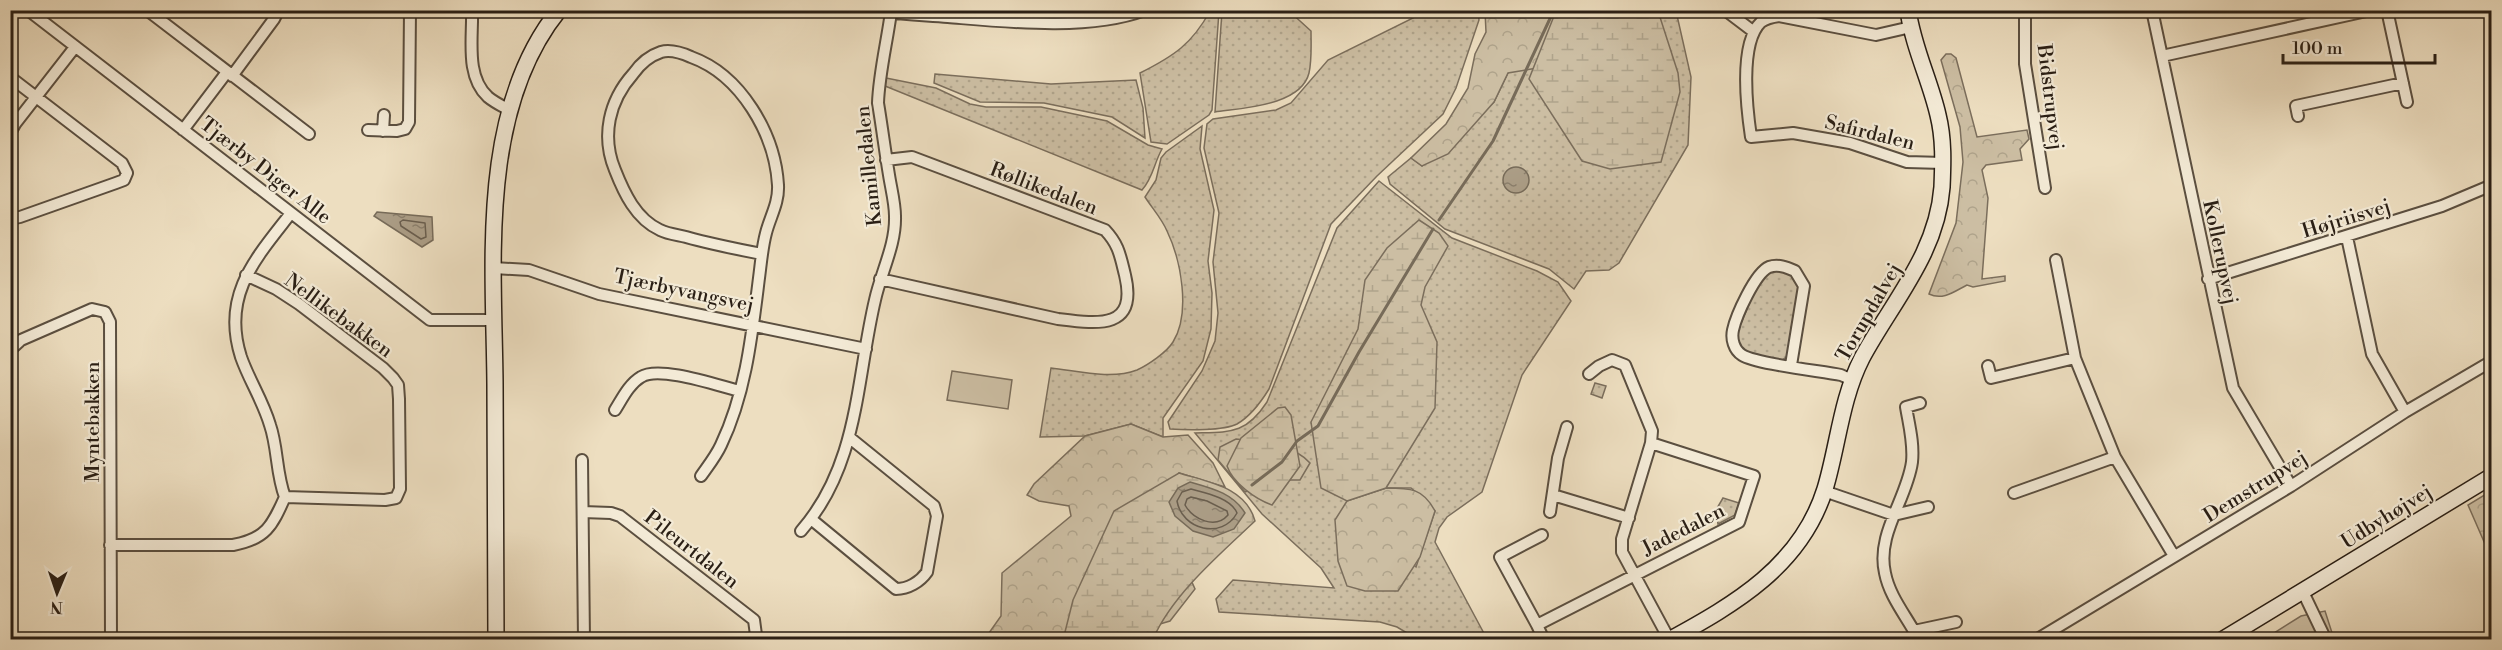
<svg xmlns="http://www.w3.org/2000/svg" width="2502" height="650" font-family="'Libre Bodoni',serif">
<defs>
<pattern id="grass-dots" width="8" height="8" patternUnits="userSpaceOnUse" patternTransform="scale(1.5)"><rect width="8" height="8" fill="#ccbea3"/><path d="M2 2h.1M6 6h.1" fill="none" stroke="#afa38b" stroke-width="1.8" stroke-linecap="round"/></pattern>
<pattern id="forest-crowns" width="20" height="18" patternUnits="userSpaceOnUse" patternTransform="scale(1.5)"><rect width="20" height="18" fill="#ccbea3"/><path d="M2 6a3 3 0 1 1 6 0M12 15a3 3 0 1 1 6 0" fill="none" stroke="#afa38b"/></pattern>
<pattern id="wetland-marsh" width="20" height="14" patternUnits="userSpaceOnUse" patternTransform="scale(1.5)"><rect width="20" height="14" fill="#ccbea3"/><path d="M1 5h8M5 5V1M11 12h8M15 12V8" fill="none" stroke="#afa38b"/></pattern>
<pattern id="water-ripples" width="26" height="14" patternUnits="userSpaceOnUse" patternTransform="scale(1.5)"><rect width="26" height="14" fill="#ab9d86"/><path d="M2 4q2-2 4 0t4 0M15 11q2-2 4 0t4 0" fill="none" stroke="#8b7f6c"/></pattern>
</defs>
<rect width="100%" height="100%" fill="#eddec0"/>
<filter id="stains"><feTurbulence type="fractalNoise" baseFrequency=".00333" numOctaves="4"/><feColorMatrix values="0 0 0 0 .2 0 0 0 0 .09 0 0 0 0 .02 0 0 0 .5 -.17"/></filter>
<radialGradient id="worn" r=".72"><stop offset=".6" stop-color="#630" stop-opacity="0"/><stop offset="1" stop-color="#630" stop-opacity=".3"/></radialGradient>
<path fill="url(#grass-dots)" stroke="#7b6e5c" stroke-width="1.5" fill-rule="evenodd" d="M1429,10L1478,11L1479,20L1456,88L1443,114L1377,176L1331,224L1269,389C1261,402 1251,416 1237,424C1224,431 1185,430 1170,429L1168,422L1202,371L1215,341L1218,313L1213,262L1219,213L1204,148L1207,124L1213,119L1276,110L1291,103L1328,60Z
M1210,11H1219L1212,110L1209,115L1167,144L1151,142L1140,73C1174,56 1192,44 1210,11Z
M1222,11H1289L1311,31C1311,44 1312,60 1309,73C1301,106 1241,108 1215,112Z
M1582,11H1676L1691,77L1688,145L1619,263L1609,270L1586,271L1574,289L1549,269L1445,229L1390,184L1388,177L1411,158L1422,166L1494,102L1508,73Z
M935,74L1051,84L1136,80L1143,108L1145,138L1112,117L1044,103L980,102L934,83Z
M886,78L936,88L970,104L986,107H1041L1107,121L1148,145L1162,149C1154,163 1153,178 1142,190L885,86Z
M1202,126L1200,149L1214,210L1208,261L1212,293L1211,329L1203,361L1163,418V437L1131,424L1085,436L1040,437L1051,368C1078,371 1111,380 1137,370C1148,365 1167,352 1173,342C1191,313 1181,260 1167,231C1162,219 1152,208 1145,197L1156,180L1161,158L1166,152Z
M1379,181L1452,238L1537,271L1558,282L1571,301L1522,375L1482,492L1447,517L1439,528L1435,542L1487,639H1417L1397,627L1380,622L1219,612L1216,599L1233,580L1334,588L1321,568L1262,514L1195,433C1231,432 1246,434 1267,402L1337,228ZM1218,460L1257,485L1244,492ZM1386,488H1411L1435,511L1416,567L1347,501Z
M1778,270L1792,273L1799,284L1788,356L1782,360L1746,353L1738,343L1737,333L1757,285L1767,273Z
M1595,383L1606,386L1602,398L1591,394Z
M1723,498L1739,503L1735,515L1718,524L1716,510Z"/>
<path fill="url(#forest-crowns)" stroke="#7b6e5c" stroke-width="1.5" d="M1485,11H1582L1537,68L1508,73L1494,102L1448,154L1422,166L1411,158L1446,124L1468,88L1475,54L1486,32Z
M1946,54H1951L1956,58L1977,137L2027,130L2029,139L2020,149L2022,160L1986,165L1982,170L1988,198L1982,279L2005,276V281L1973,287L1967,285C1955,291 1943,301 1929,294L1956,223L1963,162L1960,127L1941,60Z
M1131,424L1163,437L1188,435L1213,463L1225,487L1179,473L1073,640H984L1001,616L1002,573L1071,516L1069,506L1039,501L1027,495L1034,484L1085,436Z
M1236,439C1259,442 1295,445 1310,463L1300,480H1271L1245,492L1218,460L1220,447Z
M1386,488C1410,488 1423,488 1435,511L1420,557L1398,591H1365L1347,586L1338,561L1335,520L1347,501Z
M2491,491V540L2485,544L2468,505Z
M1191,580L1195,589L1170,621L1160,624L1161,611Z"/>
<path fill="url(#wetland-marsh)" stroke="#7b6e5c" stroke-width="1.5" d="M1556,11H1658L1678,73L1680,92L1661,162L1610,169L1582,161L1529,79Z
M1419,220L1439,233L1448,246L1425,287L1421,305L1437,342L1435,408L1386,488L1347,501L1321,488L1311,422L1358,329L1365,280L1387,248Z
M1285,407L1291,415L1300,466L1272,505C1255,499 1233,483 1227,466L1241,438L1278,408Z
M1179,473C1208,482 1246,487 1255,521C1219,555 1173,594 1153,639L1063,640L1073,600L1114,511Z"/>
<path fill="#ccbea3" stroke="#7b6e5c" stroke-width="1.5" d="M952,371L1012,380L1008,409L947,400Z
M2325,611L2334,639L2263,640L2301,616Z"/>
<path fill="url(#water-ripples)" stroke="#776b59" stroke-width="1.5" d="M1503 180a13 13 0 1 1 26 0a13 13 0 1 1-26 0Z
M377,212L432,217L433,240L422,247L374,216Z
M1190,482C1211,488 1233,493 1245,513L1234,529L1213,537L1193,531L1175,516L1169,502L1178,488Z"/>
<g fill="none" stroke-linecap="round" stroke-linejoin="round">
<path stroke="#6a5e4e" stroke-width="1.5" d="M403,220L425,223L426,237L421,239L401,226L400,222Z
M1191,489C1206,493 1231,498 1237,513C1222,540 1182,530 1177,501L1182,492Z
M1191,497L1207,501L1227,511L1228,515C1215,530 1193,519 1185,505L1187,499Z"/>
<path stroke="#776b59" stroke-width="3" d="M1439,220L1493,141L1554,10
M1252,485L1282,462L1297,441L1318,426L1359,352L1433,229"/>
<g stroke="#5b4f40" stroke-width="14">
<path id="street" d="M28,10L430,320H495
M147,10L309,134
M472,10C473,38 465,76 488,97C494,102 502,106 509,110
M1725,10L1754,32
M2025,10V64L2045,188
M2152,10L2233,388L2291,486
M2387,10L2407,102
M884,11C905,15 927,15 948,17C1008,22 1089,31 1145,10
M1911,27L1876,35L1779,16C1772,17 1766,18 1761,22C1739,43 1747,110 1751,137L1793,133L1850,143L1907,162L1943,163
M2162,56L2371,10
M232,76L274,19L277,13L275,10
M10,77L122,163L127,173L124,180L116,183L20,217L10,219
M2298,116L2296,106L2403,83
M183,130L227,72
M368,130L397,131L405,129L409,122L410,10
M383,131L384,115
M10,133L15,124L75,47
M2347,237L2372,354L2405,412
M2056,260L2075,358L2115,457L2174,556
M494,268L529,270L599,294L866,349
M246,275L276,289L299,304L383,368L393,378L398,385L399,399L400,489L396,498L385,500L285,497
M880,279L1058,319C1098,324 1138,330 1125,275C1120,255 1119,245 1105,230L912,157L886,160
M2208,279L2442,206L2492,185
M10,350L21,340L92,309L105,312L110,322L111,640
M1791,365L1804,286L1795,271C1786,267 1778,264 1769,267C1755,273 1736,316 1733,330C1731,339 1734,350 1742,355C1756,364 1821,371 1841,375L1852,380
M1988,366L1991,378L2075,358
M1589,374L1599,366L1612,360L1625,365L1652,431L1651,443L1622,539V552L1669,639
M1920,403L1906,407C1909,425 1914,443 1912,462C1907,499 1876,534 1885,573C1889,594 1903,612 1914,631L1956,622
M615,410C622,399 629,384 641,377C659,365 719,386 740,391
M582,460L584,640
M701,476C708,466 716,456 721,445C746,393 752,334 759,278C761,263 762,248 766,233C770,217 779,203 778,185C775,134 741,75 691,57C682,53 671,49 661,52C649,56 640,64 633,74C609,101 601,136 615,170C624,193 636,219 660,230C668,234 678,235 686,237C711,244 736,249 762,254
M1824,491L1894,515L1928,507
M2014,493L2115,457
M1553,495L1629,518
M583,512L611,513L620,516L754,620L756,635L751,640
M1550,512L1558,458L1567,427
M811,519L896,589C908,589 920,582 927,572L937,516L934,506L850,438
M801,531C859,465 856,380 875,300C881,272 896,245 895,216C895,203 891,188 889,175C885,151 882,127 878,103C879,74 887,42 891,12
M1542,535L1500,557L1537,625L1739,522L1754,476L1651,443
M110,545H233C266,539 272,526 285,497C276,474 278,448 270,425C263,401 249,380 241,357C221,295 256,258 291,213
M2303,592L2326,640
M1537,625L1544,640
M2036,640L2291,486L2405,412L2492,361"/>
</g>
<g stroke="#2a1f15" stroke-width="18">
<path id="secondary" d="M496,640C496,554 495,469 495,384C494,264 478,110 559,10
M1669,640C1735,604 1801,566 1825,489C1838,446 1841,399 1862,358C1892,302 1937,254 1942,187C1943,163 1944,139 1938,115C1930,80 1913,47 1908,10
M2222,640L2492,476"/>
</g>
<use href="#street" stroke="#f3ead6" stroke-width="10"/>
<use href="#secondary" stroke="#f3ead6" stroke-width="15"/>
</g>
<g text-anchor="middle" stroke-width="4.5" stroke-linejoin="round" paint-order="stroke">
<g font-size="20" fill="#2a1f15" stroke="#f3ead6">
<text transform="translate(2051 97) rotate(83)" y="7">Bidstrupvej</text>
<text transform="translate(1870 132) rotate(14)" y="7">Safirdalen</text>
<text transform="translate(868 166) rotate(-96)" y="7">Kamilledalen</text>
<text transform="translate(266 170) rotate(38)" y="7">Tjærby Diger Alle</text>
<text transform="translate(1044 188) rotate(21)" y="7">Røllikedalen</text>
<text transform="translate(2346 218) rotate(-17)" y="7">Højriisvej</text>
<text transform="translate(2221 252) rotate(78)" y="7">Kollerupvej</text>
<text transform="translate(684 290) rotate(12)" y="7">Tjærbyvangsvej</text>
<text transform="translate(1868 312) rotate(-60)" y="7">Torupdalvej</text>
<text transform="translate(339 315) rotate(36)" y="7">Nellikebakken</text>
<text transform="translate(92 422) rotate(-90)" y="7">Myntebakken</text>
<text transform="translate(2255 486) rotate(-32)" y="7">Demstrupvej</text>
<text transform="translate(2386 516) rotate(-32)" y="7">Udbyhøjvej</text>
<text transform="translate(1683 529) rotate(-27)" y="7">Jadedalen</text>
<text transform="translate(692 549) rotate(38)" y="7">Pileurtdalen</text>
</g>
</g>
<rect width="2502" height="650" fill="none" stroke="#eddec0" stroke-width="36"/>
<rect x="12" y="12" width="2478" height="626" fill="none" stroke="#2a1f15" stroke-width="3"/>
<rect x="18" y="18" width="2466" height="614" fill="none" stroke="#2a1f15" stroke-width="1.5"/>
<g transform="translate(57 593) rotate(182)" stroke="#f3ead6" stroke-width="4.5" paint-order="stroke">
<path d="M0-4.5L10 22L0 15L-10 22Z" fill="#2a1f15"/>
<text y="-9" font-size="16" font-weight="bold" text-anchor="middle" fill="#2a1f15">N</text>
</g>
<path d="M2283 54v9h152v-9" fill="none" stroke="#2a1f15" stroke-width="3"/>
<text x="2292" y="54" font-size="18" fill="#2a1f15" stroke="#f3ead6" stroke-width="4.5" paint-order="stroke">100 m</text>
<rect width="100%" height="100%" filter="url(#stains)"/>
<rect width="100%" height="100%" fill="url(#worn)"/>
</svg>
